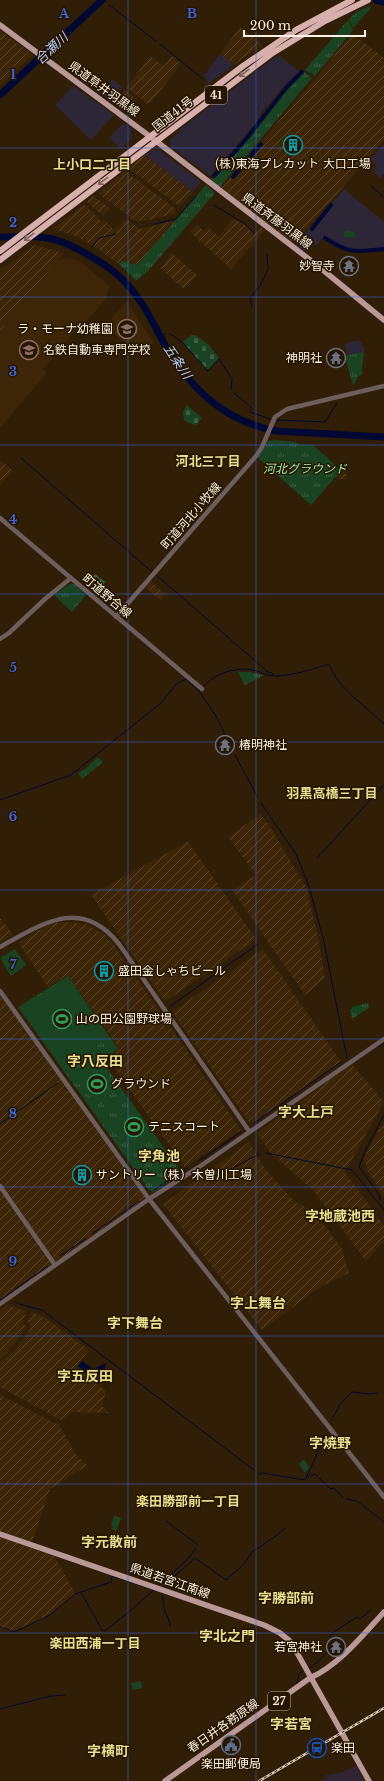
<svg xmlns="http://www.w3.org/2000/svg" width="384" height="1781" font-family="'Libre Baskerville','Noto Sans JP',serif">
<defs>
<pattern id="industrial-furrows" width="10" height="10" patternUnits="userSpaceOnUse"><rect width="10" height="10" fill="#3d2607"/><path d="M-1 1l2-2M0 10L10 0M9 11l2-2" fill="none" stroke="#5a462b"/></pattern>
<pattern id="forest-firs" width="22" height="20" patternUnits="userSpaceOnUse"><rect width="22" height="20" fill="#34653c"/><path d="M5 1l3.5 6h-7zM16 11l3.5 6h-7z" fill="#527b58"/></pattern>
<pattern id="cemetery-stones" width="16" height="16" patternUnits="userSpaceOnUse"><rect width="16" height="16" fill="#1a4322"/><path d="M2 7V4a2 2 0 0 1 4 0v3zM10 15v-3a2 2 0 0 1 4 0v3z" fill="#3c5e42"/></pattern>
<pattern id="park-tufts" width="24" height="20" patternUnits="userSpaceOnUse"><rect width="24" height="20" fill="#1a4322"/><path d="M3 7l-1-3M5 7V3M7 7l1-3M15 17l-1-3M17 17v-4M19 17l1-3" fill="none" stroke="#3c5e42"/></pattern>
</defs>
<rect width="100%" height="100%" fill="#301e06"/>
<path fill="#2c2636" d="M220,54L234,65L208,84L204,75Z
M280,56L299,71L284,86L263,111L255,124L210,176L170,146V140L181,131L180,129L275,57Z
M112,79L122,87L111,101L101,94Z
M73,86L114,115L91,140L56,106V104Z
M123,123L131,128L132,138L121,149L109,138Z
M384,144V173L380,178L373,171L377,167L370,160Z
M152,150H159L200,181V183L193,192L145,155Z
M344,189L384,222V248L358,251L340,248L324,237L317,245L310,244L304,252L295,245L310,228L311,229Z
M359,340L364,347V354L361,352L347,355L345,344Z"/>
<path fill="url(#industrial-furrows)" d="M240,27L263,45L260,47L254,42L259,47L234,65L220,54Z
M0,30L33,55L0,86Z
M351,35H354L384,58V140L293,244L221,188L314,80Z
M150,56L164,66L172,56L181,64L149,105L127,88V87Z
M125,90L135,98L124,112L114,103Z
M145,155L193,192L181,205H178L129,169V167Z
M125,171L176,209V211L174,214L144,221L134,220L99,194L98,193Z
M93,196L109,207L110,209L103,216L87,202Z
M84,204L102,222L104,220L114,230L126,219L140,229L177,220L137,265L122,261L119,264L92,245L73,235L53,229Z
M233,218L244,224L254,234L261,227L265,230L231,269L190,232L196,225L204,231L208,227L219,237Z
M35,245L64,253L0,331V270Z
M172,253L197,275L184,289L160,268Z
M0,460L13,471L0,486Z
M341,470L348,476L346,479H338L335,477L338,474V471Z
M150,581L165,594L160,600L145,587Z
M261,814L272,830L306,887L317,932L325,978L305,995L232,890L256,875L228,837Z
M187,842L189,843L256,939L166,1001L164,1000L91,895Z
M0,918L13,934L0,943Z
M63,922L86,924L105,935L114,945L241,1130L185,1167L107,1058L119,1048L68,975L48,987L18,943L50,924Z
M263,949L341,1062L253,1123L249,1122L173,1013V1011Z
M0,991L149,1199L0,1304Z
M352,1064L384,1102L345,1172L384,1226V1241L366,1261L312,1189L271,1153L257,1133Z
M384,1121V1196L369,1174L364,1158Z
M249,1142L265,1169L294,1201L313,1211L342,1249L349,1273L320,1287L262,1330L163,1204Z
M7,1305L26,1311L23,1323L26,1327L8,1352L0,1359V1310Z
M31,1312L44,1317L89,1350L76,1367L106,1391L102,1406L109,1413L73,1412L61,1420L0,1387V1362L15,1350L31,1328L28,1322Z
M0,1395L59,1425L76,1454L86,1464V1466L50,1489L32,1542L0,1531Z
M0,1537L54,1556L76,1594L42,1620L10,1632L0,1628Z"/>
<path fill="#3d2607" d="M66,258L76,260L82,263L111,287L108,290L106,299L82,327L79,326L43,369L47,373L0,428V331L57,261Z
M127,301L153,342L140,356L105,326Z"/>
<path fill="#2f2534" d="M356,1766L364,1781H319L327,1778L326,1775L340,1773Z"/>
<path fill="url(#forest-firs)" d="M95,574L105,582L98,590L94,585L100,579L96,577L92,581L90,580Z"/>
<path fill="url(#cemetery-stones)" d="M191,335H195L209,345L219,358L208,370L200,363L183,342Z
M187,405L202,418L196,425L188,423L184,420L183,412Z"/>
<path fill="url(#park-tufts)" d="M369,6L371,8L353,28L349,19L355,13Z
M348,20L353,30L315,76L305,70Z
M303,71L312,78L220,187L211,180L247,138L287,88Z
M206,185L215,193L149,270L136,281L119,264L122,261L137,265Z
M361,352L364,354L362,366V375L359,376L353,386L345,356Z
M275,440L296,442L299,444L313,445L341,470L338,471V474L311,505L258,458L267,441Z
M70,584H74L86,595L72,612L54,595Z
M238,672H249L264,675L245,685Z
M98,757L103,762L82,779L78,773L85,769Z
M68,976L118,1049L102,1061L182,1173L154,1192L149,1190L18,1007Z
M368,1003L369,1008L352,1019L350,1009H352V1007Z
M304,1459L309,1468L305,1473L299,1464Z
M114,1516L121,1518L116,1531L112,1529L113,1526L111,1525Z
M141,1681L142,1688L133,1690L131,1683Z"/>
<path fill="#1a4322" d="M346,230L355,232V237L353,238L344,237V232Z
M286,449L295,450L287,459L283,452Z
M276,456L284,463L276,472L268,465Z
M15,949L26,965L11,976L0,958Z
M67,978L109,1038L69,1065L59,1063L20,1008Z
M99,1062L118,1089L96,1105L76,1078Z
M135,1109L152,1133L134,1146L116,1122Z"/>
<path fill="#000833" d="M82,1361L92,1368L88,1374L78,1366Z
M106,1363L103,1377L93,1372V1369Z"/>
<g fill="none" stroke-linecap="round" stroke-linejoin="round">
<path stroke="#000833" stroke-width="1" d="M105,0L107,2
M109,5L156,41
M160,44L203,79
M371,186L384,197
M214,205L245,224L254,233
M155,224L176,219L196,196
M92,247L99,238L116,234
M88,254L91,250
M252,307L250,298L260,286L268,269L267,255
M169,333L182,342L208,371L219,359L232,379L231,389
M161,336L165,334
M234,393L252,408L250,412L270,419
M276,420L325,422L337,403
M21,458L152,572
M155,574L268,672L272,673L273,675
M203,687C216,672 238,666 257,671C263,673 268,676 275,676C293,676 312,669 329,664C339,690 365,705 384,724
M199,691L216,716L232,748
M235,755L257,796
M0,800L71,775L162,702L176,684L186,679L199,691L200,690
M261,803L296,854L309,886L324,942L347,1058
M317,858L384,785
M169,1007L258,944
M379,1047L384,1043
M254,1123L341,1062
M0,1124L58,1083
M266,1153L352,1170L384,1210
M199,1161L241,1132
M200,1173L218,1176L259,1154
M154,1190L187,1168
M380,1200V1196L359,1167L366,1149L384,1115
M92,1234L139,1201
M60,1256L85,1239
M0,1300L48,1266
M16,1302L19,1304L42,1310L254,1470
M331,1421L341,1403L352,1392L370,1394L378,1393
M259,1474L263,1473L305,1480L320,1448L324,1435
M308,1477L315,1474L330,1489L334,1488L343,1498
M347,1499L357,1501L384,1522
M166,1521L198,1545
M159,1585L189,1558L196,1548
M165,1588L167,1583L195,1558L226,1580L243,1565L252,1552L276,1536L285,1528
M162,1593L165,1612L169,1620L170,1626
M0,1627L14,1632L50,1615L75,1594L111,1582L112,1576L154,1590L129,1612L105,1631L102,1630L81,1592
M309,1668C320,1662 327,1652 335,1642L330,1636L335,1631L357,1617L360,1619L371,1610
M297,1683L299,1674L303,1671
M0,1709L51,1696L65,1695"/>
<path stroke="#000833" stroke-width="4" d="M41,51L50,58
M214,176L247,138L287,87L302,72
M233,177L261,144
M312,229L331,205
M325,238C349,254 356,252 384,249"/>
<path stroke="#000833" stroke-width="7" d="M376,0L384,2
M0,95L102,0
M0,237C13,237 27,236 39,237C58,238 75,247 90,256C102,263 115,271 124,281C142,299 153,323 165,345C191,389 224,421 276,431L384,437"/>
<path stroke="#6d5e5d" stroke-width="4.5" d="M0,518L202,689
M116,617L256,456L262,447L275,417L287,409L384,386
M0,639L9,633L45,599L71,578
M0,947C42,924 81,896 119,944L249,1131
M0,991L149,1199L384,1497
M0,1186L55,1265
M0,1304L149,1199L199,1167L384,1039"/>
<path stroke="#b99997" stroke-width="5.5" d="M0,25L156,141L323,270L384,320
M0,1534L264,1625L280,1633L291,1642L369,1781
M165,1781L310,1678C339,1665 363,1635 384,1612"/>
<path stroke="#d7b0ae" stroke-width="6" d="M0,251L243,66L296,30L352,0
M0,260L271,54L325,21L368,0"/>
<g stroke="#d8cbbc" stroke-width="2.5">
<path id="rail" d="M259,1781L384,1708"/>
</g>
<use href="#rail" stroke="#261500" stroke-width="1" stroke-dasharray="3" stroke-linecap="butt"/>
</g>
<defs><path id="oneway-shaft" d="M-6 0H5M1.5-3L5.5 0L1.5 3" fill="none" stroke-width="1.6" stroke-linecap="round" stroke-linejoin="round"/></defs>
<g stroke="#7e6257">
<use href="#oneway-shaft" transform="translate(244 73) rotate(143)"/>
<use href="#oneway-shaft" transform="translate(103 181) rotate(144)"/>
<use href="#oneway-shaft" transform="translate(29 237) rotate(142)"/>
</g>
<path fill="none" stroke="#3e66da" stroke-width="1" stroke-opacity="0.55" d="M128,0V1781M256,0V1781M0,148H384M0,297H384M0,445H384M0,594H384M0,742H384M0,890H384M0,1039H384M0,1187H384M0,1336H384M0,1484H384M0,1633H384"/>
<defs>
<g id="building-ring" transform="scale(1)"><circle r="9.5" fill="#261500" stroke="#0f9aa8" stroke-width="1.5"/><path d="M-4-6H4V6H1V3H-1V6H-4ZM-2.5-4.3h1.7v1.8h-1.7ZM.8-4.3h1.7v1.8H.8ZM-2.5-1h1.7V.8h-1.7ZM.8-1h1.7V.8H.8Z" fill="#0f9aa8"/></g>
<g id="temple-ring" transform="scale(1)"><circle r="9.5" fill="#261500" stroke="#6b7280" stroke-width="1.5"/><path d="M0-6L5-2H3V0L6.5 2.5H4V6H1.5V3h-3V6H-4V2.5H-6.5L-3 0V-2H-5Z" fill="#6b7280"/></g>
<g id="school-ring" transform="scale(1)"><circle r="9.5" fill="#261500" stroke="#8d6e63" stroke-width="1.5"/><path d="M0-5L7-2L0 1L-7-2ZM-4 1L0 2.5L4 1V4Q0 6-4 4Z" fill="#8d6e63"/></g>
<g id="stadium-ring" transform="scale(1)"><circle r="9.5" fill="#261500" stroke="#2e9e5b" stroke-width="1.5"/><path d="M0-5a6.5 5 0 1 0 0 10a6.5 5 0 1 0 0-10ZM-3.5-1.8h7v3.6h-7Z" fill="#2e9e5b"/></g>
<g id="civic-ring" transform="scale(1)"><circle r="9.5" fill="#261500" stroke="#5c6f8a" stroke-width="1.5"/><path d="M-.6-6.5H3V-4.5H.6V-3L4-1V1h2V6H-6V1h2V-1L-.6-3ZM-1.2 2.5V6h2.4V2.5Z" fill="#5c6f8a"/></g>
<g id="station-ring" transform="scale(1)"><circle r="9.5" fill="#261500" stroke="#1a4fb4" stroke-width="1.5"/><path d="M-3-6H3Q5-6 5-4V2Q5 4 3 4L4.5 6H3L1.5 4h-3L-3 6H-4.5L-3 4Q-5 4-5 2V-4Q-5-6-3-6ZM-3.5-4v3h7v-3ZM-3.5 1v1.5H-2V1ZM2 1v1.5H3.5V1Z" fill="#1a4fb4"/></g>
</defs>
<g fill-rule="evenodd">
<use href="#building-ring" x="293" y="145"/>
<use href="#temple-ring" x="349" y="266"/>
<use href="#school-ring" x="127" y="329"/>
<use href="#school-ring" x="29" y="350"/>
<use href="#temple-ring" x="336" y="358"/>
<use href="#temple-ring" x="225" y="745"/>
<use href="#building-ring" x="104" y="971"/>
<use href="#stadium-ring" x="62" y="1019"/>
<use href="#stadium-ring" x="97" y="1084"/>
<use href="#stadium-ring" x="134" y="1127"/>
<use href="#building-ring" x="82" y="1175"/>
<use href="#temple-ring" x="336" y="1647"/>
<use href="#civic-ring" x="231" y="1745"/>
<use href="#station-ring" x="317" y="1748"/>
</g>
<g text-anchor="middle" stroke-width="3" stroke-linejoin="round" paint-order="stroke">
<g fill="#261500" stroke="#bcae9e" stroke-width="1">
<rect x="205" y="86" width="22" height="18" rx="3"/>
<rect x="268" y="1692" width="22" height="18" rx="3"/>
</g>
<g font-size="11" font-weight="bold" fill="#fcf0e2">
<text x="216" y="99">41</text>
<text x="279" y="1705">27</text>
</g>
<g font-size="12" fill="#fcf0e2" stroke="#261500">
<text transform="translate(104 89) rotate(36)" y="4">県道草井羽黒線</text>
<text transform="translate(173 114) rotate(-38)" y="4">国道41号</text>
<text transform="translate(277 221) rotate(37)" y="4">県道斉藤羽黒線</text>
<text transform="translate(191 516) rotate(-49)" y="4">町道河北小牧線</text>
<text transform="translate(107 596) rotate(40)" y="4">町道野合線</text>
<text transform="translate(170 1581) rotate(19)" y="4">県道若宮江南線</text>
<text transform="translate(223 1726) rotate(-35)" y="4">春日井各務原線</text>
</g>
<g font-size="12" fill="#fcf0e2" stroke="#261500" text-anchor="start">
<text x="293" y="168" text-anchor="middle">(株)東海プレカット 大口工場</text>
<text x="335" y="270" text-anchor="end">妙智寺</text>
<text x="113" y="333" text-anchor="end">ラ・モーナ幼稚園</text>
<text x="43" y="354">名鉄自動車専門学校</text>
<text x="322" y="362" text-anchor="end">神明社</text>
<text x="239" y="749">椿明神社</text>
<text x="118" y="975">盛田金しゃちビール</text>
<text x="76" y="1023">山の田公園野球場</text>
<text x="111" y="1088">グラウンド</text>
<text x="148" y="1131">テニスコート</text>
<text x="96" y="1179">サントリー（株）木曽川工場</text>
<text x="322" y="1651" text-anchor="end">若宮神社</text>
<text x="331" y="1752">楽田</text>
<text x="231" y="1768" text-anchor="middle">楽田郵便局</text>
</g>
<g font-size="12" font-style="italic" fill="#a2ecab" stroke="#261500">
<text x="305" y="473">河北グラウンド</text>
</g>
<g font-size="13" font-style="italic" fill="#b2cbf8" stroke="#261500">
<text transform="translate(51 48) rotate(-43)" y="5">合瀬川</text>
<text transform="translate(178 361) rotate(56)" y="5">五条川</text>
</g>
<g font-size="13" font-weight="bold" fill="#e7de90" stroke="#261500">
<text x="92" y="169">上小口二丁目</text>
<text x="208" y="466">河北三丁目</text>
<text x="332" y="798">羽黒高橋三丁目</text>
<text x="188" y="1506">楽田勝部前一丁目</text>
<text x="95" y="1648">楽田西浦一丁目</text>
</g>
<g font-size="14" font-weight="bold" fill="#e7de90" stroke="#261500">
<text x="95" y="1066">字八反田</text>
<text x="306" y="1117">字大上戸</text>
<text x="159" y="1161">字角池</text>
<text x="340" y="1221">字地蔵池西</text>
<text x="258" y="1308">字上舞台</text>
<text x="135" y="1328">字下舞台</text>
<text x="85" y="1381">字五反田</text>
<text x="330" y="1448">字焼野</text>
<text x="109" y="1547">字元散前</text>
<text x="286" y="1603">字勝部前</text>
<text x="227" y="1641">字北之門</text>
<text x="291" y="1729">字若宮</text>
<text x="108" y="1756">字横町</text>
</g>
</g>
<g font-size="13" text-anchor="middle" font-weight="bold" fill="#3e66da" stroke="#261500" stroke-width="3" stroke-linejoin="round" paint-order="stroke">
<text x="64" y="18">A</text>
<text x="192" y="18">B</text>
<text x="13" y="79">1</text>
<text x="13" y="227">2</text>
<text x="13" y="376">3</text>
<text x="13" y="524">4</text>
<text x="13" y="672">5</text>
<text x="13" y="821">6</text>
<text x="13" y="969">7</text>
<text x="13" y="1118">8</text>
<text x="13" y="1266">9</text>
</g>
<path d="M244 30v6h121v-6" fill="none" stroke="#fcf0e2" stroke-width="2"/>
<text x="250" y="30" font-size="12" fill="#fcf0e2" stroke="#261500" stroke-width="3" paint-order="stroke">200 m</text>
</svg>
